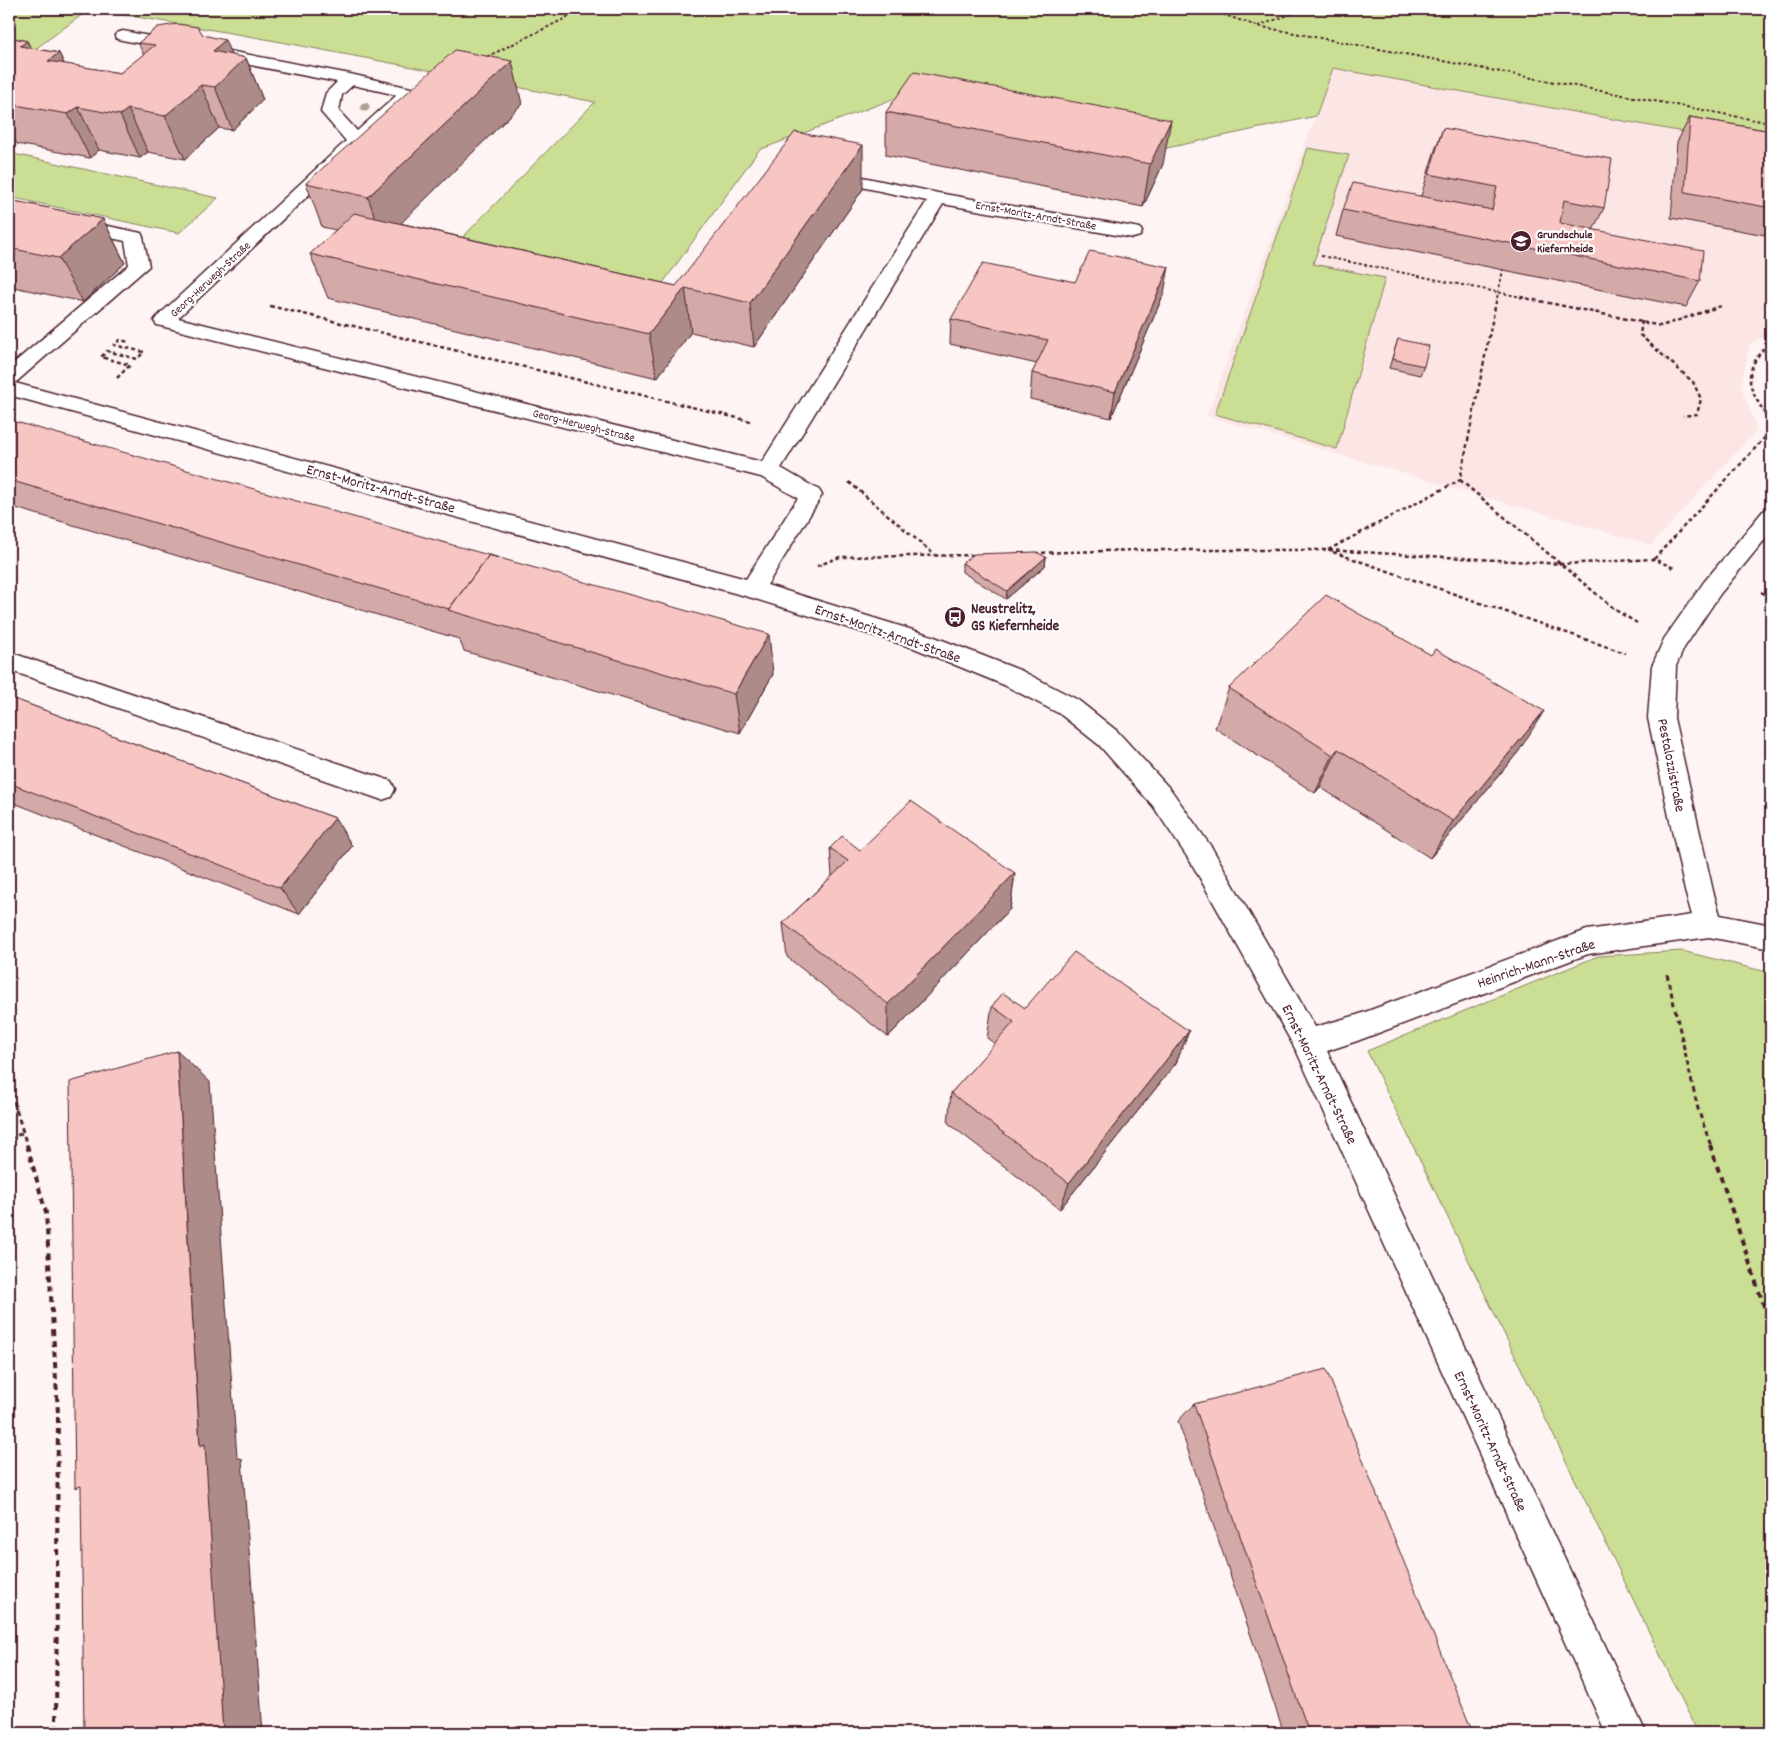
<svg xmlns="http://www.w3.org/2000/svg" width="1780" height="1742" font-family="Dekko,sans-serif">
<rect width="100%" height="100%" fill="#fdf4f3"/>
<filter id="ink" filterUnits="userSpaceOnUse"><feTurbulence type="fractalNoise" baseFrequency=".02" numOctaves="2"/><feDisplacementMap in="SourceGraphic" scale="10" xChannelSelector="R" yChannelSelector="G"/><feConvolveMatrix kernelMatrix="1 2 1 2 8 2 1 2 1" color-interpolation-filters="sRGB"/></filter>
<g filter="url(#ink)">
<path fill="#fbe6e5" d="M1333,68L1771,148V333L1750,344L1741,386L1757,430L1651,545L1207,416Z"/>
<path fill="#cadf94" stroke="#8a7f60" d="M9,9H1771V148L1333,68L1316,116L1153,151L893,99L759,150L660,287L454,246L595,102L260,38L90,9L9,68Z
M1308,148L1349,155L1313,264L1385,278L1337,449L1215,414Z
M9,153L218,198L179,233L9,197Z
M1682,951L1771,973V1733H1698L1367,1051L1598,956Z"/>
<g fill="none" stroke-linecap="round" stroke-linejoin="round">
<g stroke="#4a1f2b" stroke-width="3">
<path id="minor" d="M123,31L350,74L415,89L417,93L178,318L762,462L927,201L847,184L844,180L847,176L853,175L938,193L1140,228L1142,232L1140,236L1133,238L943,204L781,468L819,490L822,495L767,585L932,636L1022,671L1078,700L1117,731L1171,790L1212,848L1315,1027L1357,1015L1587,930L1692,915L1685,891L1648,718L1652,666L1664,639L1704,582L1763,511L1771,509V532L1720,594L1684,648L1676,666L1674,718L1713,891L1720,915L1771,925V949L1709,937L1588,954L1357,1041L1327,1051L1646,1733H1606L1297,1052L1192,864L1153,806L1099,745L1060,714L1004,685L914,648L749,597L9,395V367L129,265L125,241L9,216V205L141,233L143,237L149,266L15,383L746,579L798,498L761,477L157,325L154,321L157,317L346,141L321,112L326,93L337,82L117,39L115,36L117,33ZM353,85L397,95L357,131L339,111L342,95Z
M9,652L391,781L395,789L391,797L382,800L9,670Z"/>
</g>
<path stroke="#4a1f2b" stroke-width="2" stroke-dasharray="3 2.5" stroke-linecap="butt" d="M1207,9L1257,26L1771,123
M1258,26L1305,9
M446,83L458,71L564,19L580,9
M1321,256L1526,298
M1497,298L1503,270"/>
<path stroke="#4a1f2b" stroke-width="2.5" stroke-dasharray="4 3" stroke-linecap="butt" d="M1520,297L1661,326L1721,306
M270,306L750,421
M1642,321L1640,335L1693,382L1701,399L1697,414L1683,416
M117,378L130,365L101,357L107,351L137,359L144,352L114,345L120,340L129,342
M1460,480L1617,611L1637,623
M849,482L936,556
M1328,550L1460,480L1497,297
M1333,552L1625,653
M1035,553L1137,550H1328L1563,564L1654,559L1676,569
M1654,559L1769,433C1769,411 1756,405 1751,386C1746,370 1759,351 1771,342
M817,566L840,557L976,555
M1761,592L1771,597"/>
<path stroke="#4a1f2b" stroke-width="3" stroke-dasharray="5 4" stroke-linecap="butt" d="M1667,974L1698,1109L1711,1146
M9,1084L27,1146
M9,1139L23,1133"/>
<path stroke="#4a1f2b" stroke-width="4" stroke-dasharray="6 5" stroke-linecap="butt" d="M27,1145L46,1213L58,1413L56,1733
M1710,1145L1771,1327"/>
<use href="#minor" fill="#fff" fill-rule="evenodd"/>
</g>
<circle fill="#af9f96" cx="365" cy="107" r="4.5"/>
<path fill="#d4aaa8" stroke="#4a1f2b" d="M203,35L231,55L246,58L263,100L232,130L219,128L185,159L148,152L140,158L99,150L90,158L17,144L11,133L9,132V37L27,41L31,48L59,53L64,64L120,73L144,55L138,43Z
M522,104L400,223L676,286L863,189L754,347L691,332L657,378L328,298L310,254L336,230L322,227L306,183Z
M886,112L1163,164L1143,207L886,155Z
M1690,117L1771,131V236L1671,218L1677,142Z
M1443,128L1604,208L1593,230L1700,281L1686,307L1336,236L1343,210L1421,196L1434,153Z
M9,200L103,219L125,263L83,302L9,286Z
M1075,282L1164,293L1111,418L1030,399L1032,373L1037,364L950,344L951,319Z
M1398,339L1424,366L1420,375L1389,368Z
M9,420L773,674L740,733L464,651L459,639L9,506Z
M1046,557L1045,566L1006,599L962,572V563Z
M1229,688L1519,751L1430,858L1320,787L1315,793L1215,728Z
M9,697L335,818L352,846L299,914L9,801Z
M830,848L860,850L1015,873L1010,909L888,1037L787,957L783,923L832,876Z
M992,1006L1025,1008L1189,1031L1176,1063L1060,1209L948,1123L951,1093L995,1044L987,1038Z
M1194,1404L1473,1733H1284L1178,1421Z"/>
<path fill="#ad8b88" stroke="#4a1f2b" d="M225,40L236,67L246,58L263,100L232,130L215,87L213,51Z
M27,41L49,83L20,46Z
M59,53L80,96L48,61Z
M512,61L522,104L383,241L368,197Z
M201,85L219,128L185,159L165,116Z
M78,107L99,150L90,158L68,114Z
M128,109L148,152L140,158L120,115Z
M1171,120L1163,164L1143,207L1150,164Z
M863,145V189L754,347L750,303Z
M103,219L125,263L83,302L58,258Z
M1169,267L1164,293L1111,418L1115,392Z
M685,288L691,332L657,378L649,334Z
M1046,557L1045,566L1006,599L1007,591Z
M769,634L773,674L740,733L734,694Z
M1544,711L1519,751L1430,858L1453,821Z
M1338,749L1320,787L1315,793L1333,755Z
M335,818L352,846L299,914L280,888Z
M1015,873L1010,909L888,1037V1004Z
M1189,1031L1176,1063L1060,1209L1069,1183Z
M177,1051L210,1082L237,1457L242,1459L263,1733H223L200,1446Z"/>
<path fill="#f7c6c3" stroke="#4a1f2b" d="M177,24L198,27L203,35L225,40L213,51L246,58L215,87L201,85L165,116L128,109L120,115L78,107L68,114L9,104V37L27,41L20,46L59,53L48,61L120,73L155,45L138,43L158,27Z
M455,50L512,61L368,197L306,183Z
M914,72L1171,120L1150,164L886,112Z
M1690,117L1771,131V208L1685,192Z
M1443,128L1612,159L1604,208L1564,200L1560,223L1703,251L1700,281L1343,210L1353,183L1492,210L1497,187L1429,174Z
M795,132L863,145L750,303L685,288L649,334L310,254L354,213L676,286Z
M9,200L103,219L58,258L9,248Z
M1090,251L1169,267L1115,392L1032,373L1048,340L951,319L983,263L1075,282Z
M1398,339L1429,346L1424,366L1392,359Z
M9,420L499,558L489,555L449,609L9,480Z
M1036,552L1046,557L1007,591L962,563L974,554Z
M489,555L769,634L734,694L448,610Z
M1326,595L1431,655L1435,649L1544,711L1453,821L1338,749L1333,755L1229,688Z
M9,697L335,818L280,888L9,783Z
M911,801L1015,873L888,1004L783,923L848,861L830,848L842,836L860,850Z
M1074,952L1189,1031L1069,1183L951,1093L1014,1022L992,1006L1003,993L1025,1008Z
M177,1051L200,1446L205,1444L223,1733H84L81,1486L75,1488L70,1082Z
M1326,1369L1473,1733H1309L1194,1404Z"/>
</g>
<defs>
<g id="school-disc" transform="scale(1.125)"><circle r="9.5" fill="#4a1f2b" stroke="#fff"/><path d="M0-5L7-2L0 1L-7-2ZM-4 1L0 2.5L4 1V4Q0 6-4 4Z" fill="#fff"/></g>
<g id="bus-disc" transform="scale(1.125)"><circle r="9.5" fill="#4a1f2b" stroke="#fff"/><path d="M-5-6H5V4H4V6H2V4H-2V6H-4V4H-5ZM-3.5-4V0h7V-4ZM-3.5 1.2v1.5H-2V1.2ZM2 1.2v1.5H3.5V1.2Z" fill="#fff"/></g>
</defs>
<g fill-rule="evenodd">
<use href="#school-disc" x="1521" y="241"/>
<use href="#bus-disc" x="955" y="617"/>
</g>
<g text-anchor="middle" stroke-width="4.5" stroke-linejoin="round" paint-order="stroke">
<g font-size="12" fill="#4a1f2b" stroke="#fff">
<text transform="translate(1036 215) rotate(10)" y="4">Ernst-Moritz-Arndt-Straße</text>
<text transform="translate(210 279) rotate(-43)" y="4">Georg-Herwegh-Straße</text>
<text transform="translate(584 425) rotate(14)" y="4">Georg-Herwegh-Straße</text>
</g>
<g font-size="12" font-weight="bold" fill="#4a1f2b" stroke="#fff" text-anchor="start">
<text x="1537" y="238">Grundschule<tspan x="1537" dy="14">Kiefernheide</tspan></text>
</g>
<g font-size="15" fill="#4a1f2b" stroke="#fff">
<text transform="translate(381 488) rotate(15)" y="5">Ernst-Moritz-Arndt-Straße</text>
<text transform="translate(888 633) rotate(19)" y="5">Ernst-Moritz-Arndt-Straße</text>
<text transform="translate(1672 765) rotate(79)" y="5">Pestalozzistraße</text>
<text transform="translate(1536 963) rotate(-19)" y="5">Heinrich-Mann-Straße</text>
<text transform="translate(1320 1074) rotate(64)" y="5">Ernst-Moritz-Arndt-Straße</text>
<text transform="translate(1491 1441) rotate(65)" y="5">Ernst-Moritz-Arndt-Straße</text>
</g>
<g font-size="15" font-weight="bold" fill="#4a1f2b" stroke="#fff" text-anchor="start">
<text x="971" y="613">Neustrelitz,<tspan x="971" dy="17">GS Kiefernheide</tspan></text>
</g>
</g>
<rect width="1780" height="1742" fill="none" stroke="#fff" stroke-width="30"/>
<rect x="15" y="15" width="1750" height="1712" fill="none" stroke="#4a1f2b" stroke-width="2" filter="url(#ink)"/>
</svg>
